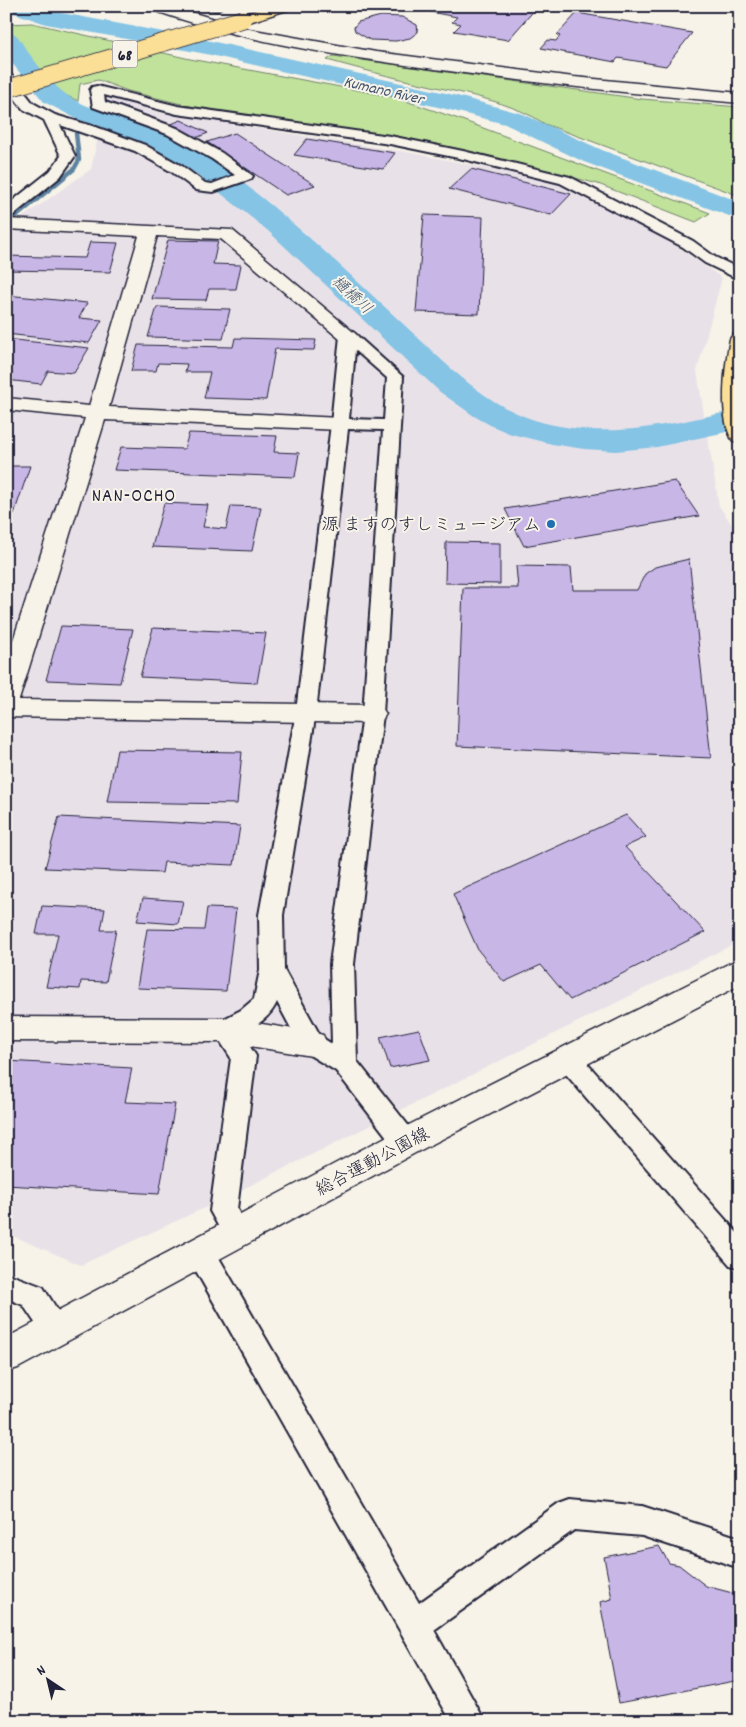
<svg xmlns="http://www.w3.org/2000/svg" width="746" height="1727" font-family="Dekko,'Klee One',sans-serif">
<rect width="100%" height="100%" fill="#f7f3e8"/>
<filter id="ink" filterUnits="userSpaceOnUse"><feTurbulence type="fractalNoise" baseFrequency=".02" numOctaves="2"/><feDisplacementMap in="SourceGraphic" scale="10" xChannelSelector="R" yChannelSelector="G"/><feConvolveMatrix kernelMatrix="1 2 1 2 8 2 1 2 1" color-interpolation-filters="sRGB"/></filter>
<g filter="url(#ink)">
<path fill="#e9e1e8" d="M107,97L162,113L407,152L558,182L664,237L722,278L697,371L719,506L740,536V941L213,1204L81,1265L6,1233V229L91,169Z"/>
<path fill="#c0e29b" stroke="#71826b" d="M32,23L190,59L394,97L459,119L710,213L696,222L598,184L510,161L405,141L202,109L128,91L98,80L80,84L78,101L59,92L6,28V24Z
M333,56L642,99L740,107V196L545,124C516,104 471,95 436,87C399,79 363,70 327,60Z"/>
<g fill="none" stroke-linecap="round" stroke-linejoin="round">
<path stroke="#5d83a1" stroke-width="4.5" d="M7,224L74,169L79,160L76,133L81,113"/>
<path fill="#85c4e5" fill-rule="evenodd" d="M6,6H38L51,11L206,40L446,93L523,114L602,150L740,202V220L584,162L505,124L442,108L206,54L46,24L8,11Z
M6,32C7,32 14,34 15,34C20,38 24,47 28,52C41,69 54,88 73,99C99,113 128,119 155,130C185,142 212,160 238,179C295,222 347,272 400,321C443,360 486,409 545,423C615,440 671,424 740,409V429L657,447L616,451L584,449L552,444L511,434L492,426L474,416L440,392L267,230L195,173L146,145L75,118L44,102L6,56Z"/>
</g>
<path fill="#c8b6e7" stroke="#22223b" d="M436,6H538L508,40L454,31L461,24L452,22L457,17L430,12Z
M577,13L692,33L666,66L618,58L615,62L541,48L548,40L556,41L560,36L557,35Z
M381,16L402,17L417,25L418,32L410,38L396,41L370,40L355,31L354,27L358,22Z
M181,120L208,133L196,138L169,125Z
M235,133L315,185L286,195L207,142Z
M307,139L395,153L383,169L294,155Z
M471,169L571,194L551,215L449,189Z
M424,215L483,217L479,314L416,312Z
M168,240L218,241L213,264L241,265L236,289H209L206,300L152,299Z
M90,242L118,243L110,272L6,270V256L85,258Z
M6,295L87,303L79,318L102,320L89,343L6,334Z
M157,307L230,309L223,339L148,337Z
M235,338L316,340L314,350L275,349L266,400L204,398L210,372H185L187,364L158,363L156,371H131L138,345L233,347Z
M6,339L89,348L74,373L48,371L41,384L6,380Z
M189,433L277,436L274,452L299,453L295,477L114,470L121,447L184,449Z
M6,466H30L14,514H6Z
M675,481L699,516L524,546L505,509Z
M164,503L208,505L203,527L226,529L231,506L261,507L252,551L152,547Z
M446,542L500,543V584L445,583Z
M689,559L711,758L457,746L463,588H518L516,566L571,567L573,590H637L645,574L655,567Z
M61,626L133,629L120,683L46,680Z
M153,628L266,633L257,683L140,677Z
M117,750L242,752L237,804L107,802Z
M626,815L646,837L625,847L705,932L570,1000L541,965L504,982L478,950L453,894Z
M59,817L240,826L234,865L164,862L162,873L45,868Z
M143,898L183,901L178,924L137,921Z
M42,906L105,909L101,930H116L106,982L81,981L80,989L46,987L58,934H36Z
M207,908L236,909L226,991L137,988L147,929L204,930Z
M419,1029L430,1060L390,1068L380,1037Z
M6,1061L132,1068L125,1102L175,1104L159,1194L6,1185Z
M659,1546L669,1563L679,1565L706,1586L740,1595V1680L619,1703L600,1602L612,1599L604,1557Z"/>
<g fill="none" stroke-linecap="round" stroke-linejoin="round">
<g stroke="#22223b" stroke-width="4">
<path id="minor" d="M206,6H223L217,10L208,9Z
M6,74L11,75L33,103L55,115L96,127L145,145L182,166L205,183L212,184L235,175L212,159L167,134L93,107L90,90L92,87L97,86L178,106L390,136L463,151L570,177L693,241L715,257L740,269V280L705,263L683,247L560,183L463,159L390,144L177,114L104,95L105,102L177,128L222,153L253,176L251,179L213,192L196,190L172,172L135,151L60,125L75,156L60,177L11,217L6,218V206L50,171L61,156L44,120L23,109L6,87Z
M348,331L354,333L403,377L383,714L354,964L357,1061L415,1134L419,1142L415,1150L406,1153L397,1150L336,1071L303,1051L277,1002C270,1018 256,1026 241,1033L256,1056L237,1209L250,1234L247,1242L237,1246L227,1242L210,1211L231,1058L213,1030L216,1023L241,1010L254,999L260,970L259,915L296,712L331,424L340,336L342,333ZM355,350L387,378L384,420L349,419ZM348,429L383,430L363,714L330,964L332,1044L321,1037L284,970L283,915L316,712Z
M568,1049L577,1052L740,1236V1268L730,1265L559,1066L556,1059L559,1052Z
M201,1241L211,1244L419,1603L559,1503L570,1499L642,1506L740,1538V1568L642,1536L574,1530L434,1630L485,1721H451L191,1262L187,1253L191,1244Z
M6,1273L43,1287L70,1330L66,1339L56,1343L46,1339L23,1305L6,1298Z"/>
</g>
<g stroke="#22223b" stroke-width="3">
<path id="tertiary" d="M148,6H170L249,29L376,52L574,77L740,93V103C633,94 526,82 420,67C328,54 237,40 150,9Z
M6,219L232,230L358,336L355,340L348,342L341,340L221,239L157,236L109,407L340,418L347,420L351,424L347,428L340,430L105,420L19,700L373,705L382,708L386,714L382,720L373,723L6,717V662L85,418L6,410V398L89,406L139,236L6,229Z
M6,1017L225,1018L312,1032L323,1035L327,1044L323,1053L312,1056L225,1042L6,1041Z"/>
</g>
<g stroke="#22223b" stroke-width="3">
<path id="secondary" d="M740,960V985L417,1152L18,1368L6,1372V1338L395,1132L730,963Z"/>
</g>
<g stroke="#22223b" stroke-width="3">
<path id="primary" d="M269,6H292L290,9L243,24L238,22L235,19L238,16Z"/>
</g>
<g stroke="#22223b" stroke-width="3">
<path id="trunk" d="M740,333V443L733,441C718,420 725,364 730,339L733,335Z"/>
</g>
<use href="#minor" fill="#f7f3e8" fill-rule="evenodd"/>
<use href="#tertiary" fill="#f7f3e8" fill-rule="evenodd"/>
<use href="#secondary" fill="#f7f3e8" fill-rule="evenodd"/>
<use href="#primary" fill="#fbdf96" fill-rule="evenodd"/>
<use href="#trunk" fill="#fbdf96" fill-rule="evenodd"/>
<g stroke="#22223b" stroke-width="19" stroke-linecap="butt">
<path id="primary-bridge" d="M6,89L243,19"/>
</g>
<use href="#primary-bridge" stroke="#fbdf96" stroke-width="17"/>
</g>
</g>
<circle fill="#1f6fb2" stroke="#f7f3e8" stroke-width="2" cx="551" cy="524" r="5"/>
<g text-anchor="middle" stroke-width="4" stroke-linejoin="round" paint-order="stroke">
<rect fill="#f7f3e8" stroke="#62616f" stroke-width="1" x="112.5" y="40.5" width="25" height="27" rx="4"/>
<g font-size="16" font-weight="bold" fill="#22223b">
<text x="125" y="60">68</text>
</g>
<g font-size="16" font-style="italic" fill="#40536e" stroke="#f7f3e8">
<text transform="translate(384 89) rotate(13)" y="6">Kumano River</text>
<text transform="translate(353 294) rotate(43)" y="6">樋橋川</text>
</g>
<g font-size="18" fill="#22223b" stroke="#f7f3e8" text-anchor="end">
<text x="541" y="530">源 ますのすしミュージアム</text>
</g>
<g font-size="18" fill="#22223b" stroke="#f7f3e8">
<text transform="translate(372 1161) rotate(-28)" y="6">総合運動公園線</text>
</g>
<g font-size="19" letter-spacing="1" fill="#22223b" stroke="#f7f3e8">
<text x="134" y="501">NAN-OCHO</text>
</g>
</g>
<rect width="746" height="1727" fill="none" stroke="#f7f3e8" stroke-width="25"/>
<rect x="12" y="12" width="721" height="1702" fill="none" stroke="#22223b" stroke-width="2" filter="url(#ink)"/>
<g transform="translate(48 1680) rotate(325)" stroke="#f7f3e8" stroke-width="4" paint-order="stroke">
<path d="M0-4L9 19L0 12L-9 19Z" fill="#22223b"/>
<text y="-8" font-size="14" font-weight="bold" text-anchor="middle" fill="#22223b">N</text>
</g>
</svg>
